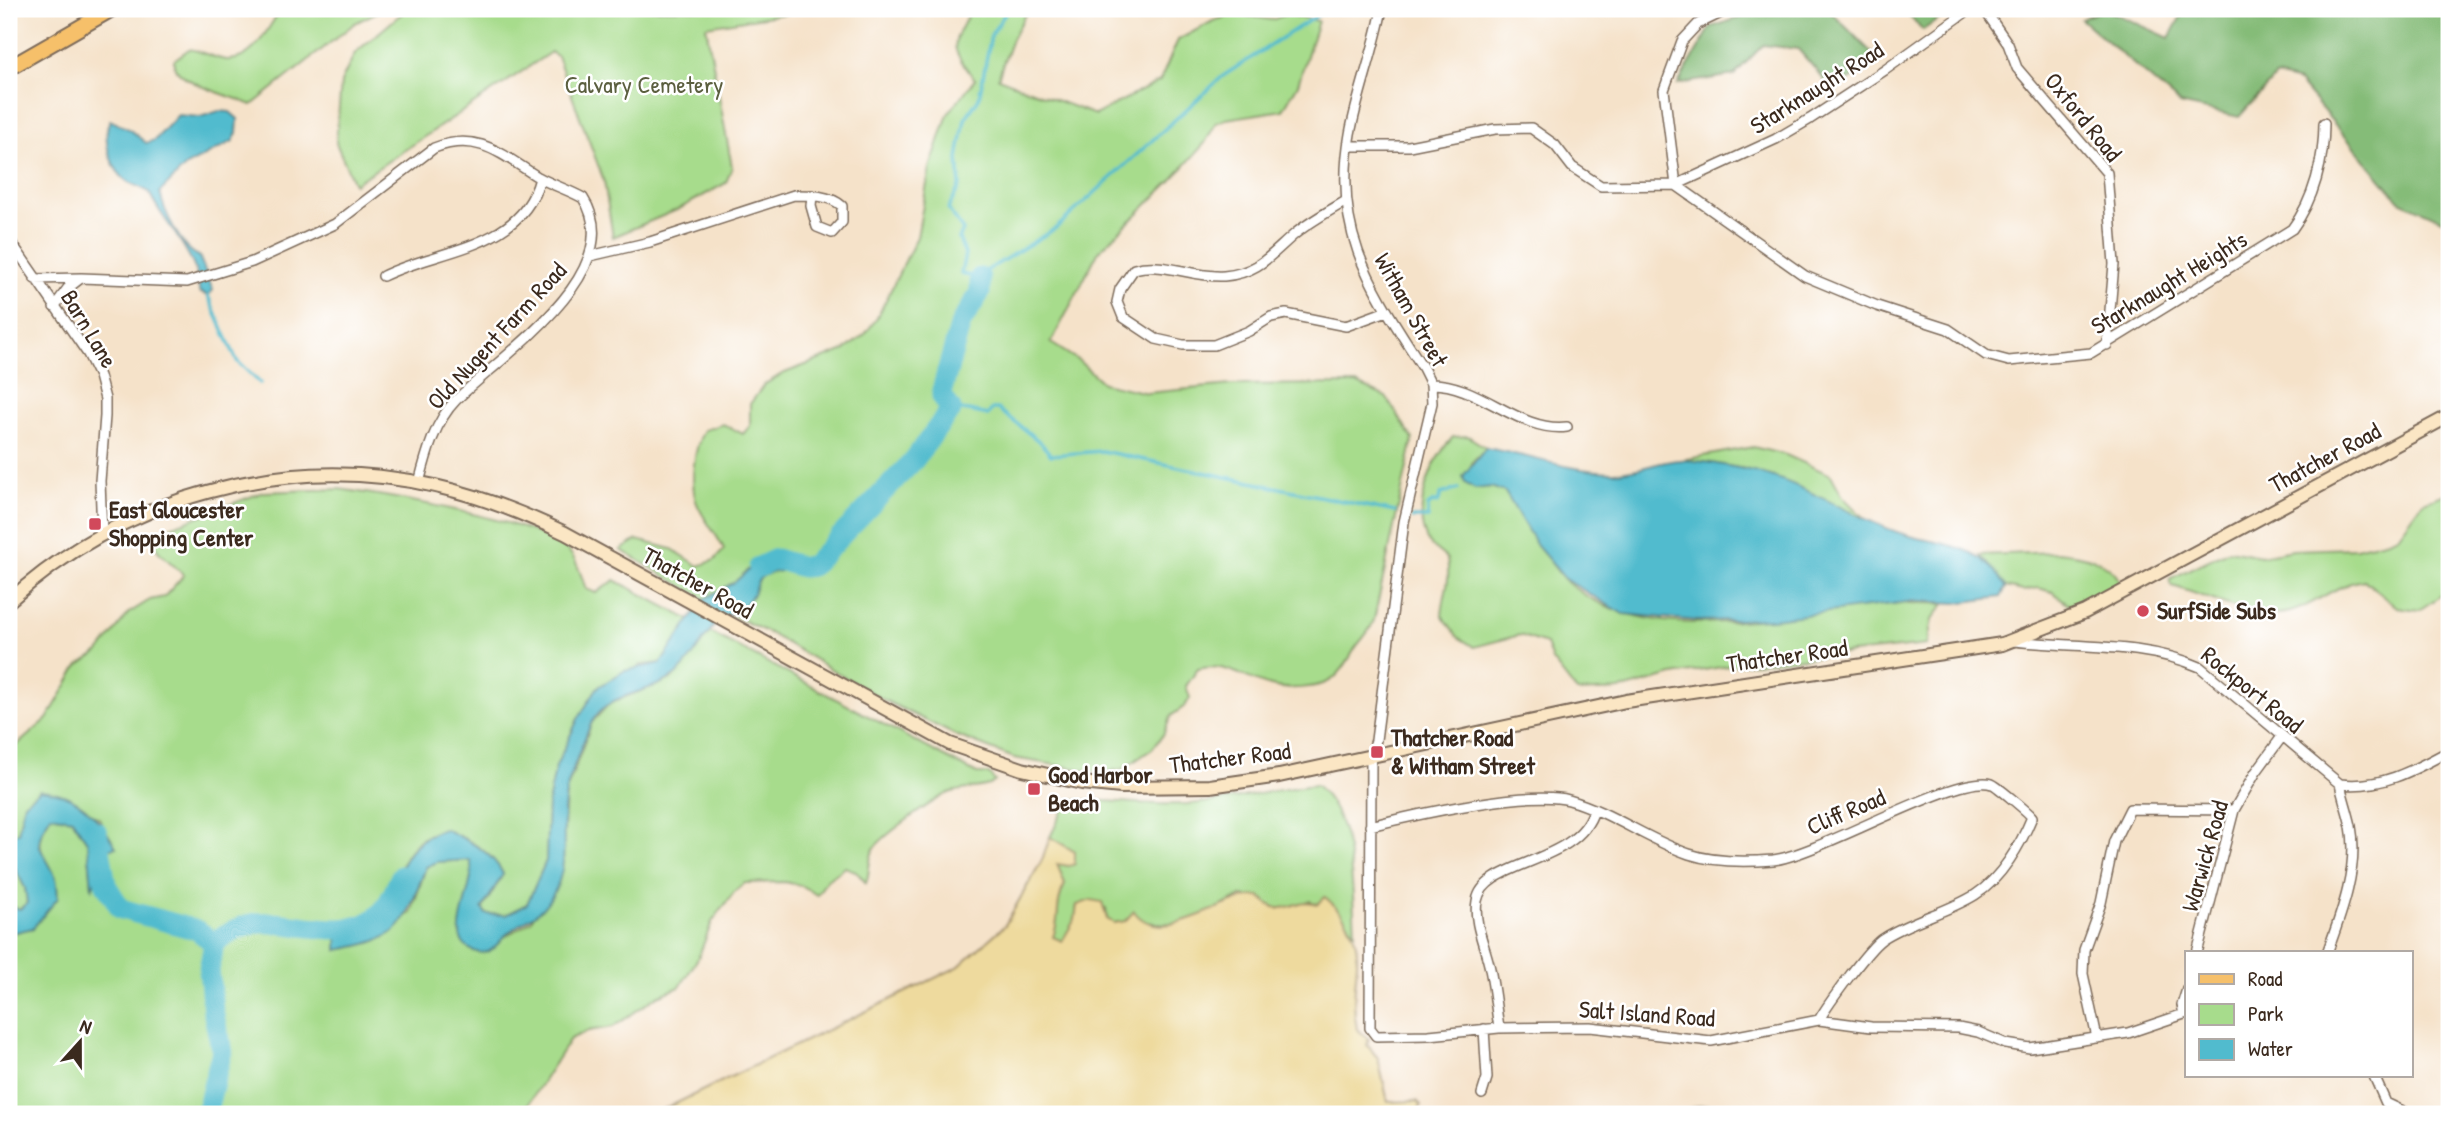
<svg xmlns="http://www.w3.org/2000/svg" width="2458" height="1123" font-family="'Patrick Hand',sans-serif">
<rect width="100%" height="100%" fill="#fff"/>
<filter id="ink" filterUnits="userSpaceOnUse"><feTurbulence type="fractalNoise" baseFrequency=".0143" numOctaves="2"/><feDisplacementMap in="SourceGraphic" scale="14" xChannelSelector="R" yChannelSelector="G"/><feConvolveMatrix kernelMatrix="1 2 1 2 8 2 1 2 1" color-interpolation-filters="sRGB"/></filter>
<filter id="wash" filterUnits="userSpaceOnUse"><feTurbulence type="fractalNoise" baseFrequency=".00686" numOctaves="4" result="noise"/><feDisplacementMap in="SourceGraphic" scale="28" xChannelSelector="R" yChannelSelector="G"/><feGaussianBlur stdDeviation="1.57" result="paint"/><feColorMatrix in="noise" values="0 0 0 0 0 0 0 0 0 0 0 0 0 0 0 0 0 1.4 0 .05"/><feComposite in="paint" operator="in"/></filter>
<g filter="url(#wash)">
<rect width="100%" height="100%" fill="#f5e2c9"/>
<path fill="#a7dc8c" stroke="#718355" stroke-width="2" d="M281,9H383L355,23L252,105C228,94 192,88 175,68L174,60L189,49C202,51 215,59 227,60C255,61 268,27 281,9Z
M407,9H815L706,26L732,167L726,183L679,209L613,237L604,181L557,56L551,52L354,184L336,143L341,82L355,53Z
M971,9H1028L1012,39L998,78L1095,115L1160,81L1178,40L1213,21L1235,14L1272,20L1287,14L1318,21L1298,84L1283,110L1226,119L1216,123L1205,143L1171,181L1098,252L1051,343L1079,361L1103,383L1147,393L1231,385L1358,384L1386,397L1413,439L1374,620C1370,632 1363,637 1356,647C1349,658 1345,669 1334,678C1322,689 1286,690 1271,686C1244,679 1227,662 1198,669L1186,686L1190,698L1185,706L1171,716L1163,735L1152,749L1123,769L1102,773L1014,758L955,735L884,700L769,633L729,614C754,599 747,590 764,573V555L735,582L704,599L621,550L637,540L672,549L699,566L715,560L724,549C716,533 702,518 696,501C690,480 694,448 704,430L723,424L743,434L750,426V404L764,385L782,374L845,350L865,334L877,318L917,237L930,168L948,114L975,79C945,43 954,45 971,9Z
M1468,436L1486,448L1471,463L1475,489L1491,487L1505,492C1520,514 1548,563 1565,580C1660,666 1830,594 1944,604L1932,620L1927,645L1728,666L1673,675L1619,690L1577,692L1552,660L1546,644L1520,635L1474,647L1458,637L1442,615C1444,592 1451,583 1447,559C1441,553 1431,547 1427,540C1412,509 1431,460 1453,437Z
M1753,447L1786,455L1831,475L1843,497L1865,519L1806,491L1746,469L1681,460Z
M339,489C382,495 550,522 571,554C578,563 582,578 586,589L596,593L615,580L690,620L661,663L641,665L578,719L556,767L548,804L546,861L527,904L506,915L487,914L482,910L503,874C495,858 479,846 463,838C408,809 394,891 375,924L338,928L337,950L411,913L426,867L436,862L470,860L474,871L464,907L504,937L532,920L564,831L566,792L592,722L610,703L672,679L710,632L977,774H989L995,781L990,785C978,788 964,789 952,792C938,796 884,835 875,847C867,859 871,870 866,883L856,871L845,867L827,880L817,895L800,885L784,882L745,883L735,891L712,922L698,958L680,987L658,996L613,1027L588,1031L570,1039L522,1114H9V932L12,933L56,877C39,852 34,842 51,815L72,819L88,843L92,887L102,866L101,850L115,847L99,818L40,790L24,803L18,833H9V752L47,719L78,666L99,652L129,613L150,600L164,597L184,575L158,551L152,538L157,532L263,492Z
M2449,493V590L2419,610L2397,607L2364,580C2334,585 2323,600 2296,610C2260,624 2208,596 2172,586L2170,579L2229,550L2261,556L2293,550L2356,548L2388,540L2398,536L2423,502Z
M2057,552C2082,554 2107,559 2121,582L2072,607L2053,592L2038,588L2023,591L2006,587L1980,555Z
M1316,785C1354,820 1352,884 1355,932L1345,920L1310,901L1281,910L1243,896C1222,904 1202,919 1181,923C1157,926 1137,918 1114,923L1107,919L1106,908L1077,905L1075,919L1063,941L1052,938C1061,916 1054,906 1065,884L1057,863L1069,866L1075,852L1050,837L1068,800C1108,799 1147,806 1187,804C1231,802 1272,789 1316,785Z
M9,856L25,888L27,903L20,909L9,906Z"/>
<path fill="#85bc78" stroke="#60734b" stroke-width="2" d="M1767,9H1828L1880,61L1833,90L1798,49L1763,45L1734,75L1678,84L1711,27Z
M1903,9H1954L1923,30Z
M2105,9L2169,38L2185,9H2449V223L2400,201L2299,82L2276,76L2239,117L2180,104L2081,19Z"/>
<path fill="#eeda9e" stroke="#94825e" stroke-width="2" d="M1050,837L1075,852V864L1069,866L1057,864L1065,884C1054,906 1061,916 1053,937L1062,941L1075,919L1077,905L1091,900L1102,902L1107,919L1114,923L1125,921L1134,911C1161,949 1222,896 1260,896C1284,923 1293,895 1318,904L1325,897C1380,944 1345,974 1357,1029L1369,1039L1367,1045L1378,1058L1388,1102L1417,1101L1421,1105L1418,1114H654L958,967L1005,925L1042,860Z
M1720,1105L1747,1106L1775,1114H1675L1697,1106Z"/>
<path fill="#51bbce" stroke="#467276" stroke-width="2" d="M219,111L230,112L238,119L237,133L233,141L186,166L160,192C163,210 182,250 199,256L213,290L208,296L199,292C200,256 163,223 149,192C143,188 135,186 128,182C111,170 101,139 110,120L129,129L146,143L155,140L178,115L200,117Z
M1486,448C1527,455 1570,471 1612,472C1636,473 1657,461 1680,460C1700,460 1724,465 1744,469C1798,479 1845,514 1897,532C1943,548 1977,539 2006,587L2001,597L1956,603L1915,601L1773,619L1698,621L1623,614L1565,579L1537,546L1505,492L1491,487L1475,489L1465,483L1463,476Z
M765,555H778L785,559L780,571C747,576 763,588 745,604C736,612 723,616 715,625C702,639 694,658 680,671C655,696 608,688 591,724C584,739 569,777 566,793C559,828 572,864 552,896C536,921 518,921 504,937C495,946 490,957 474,951C440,940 479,886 470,860L437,862L426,867C402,928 406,938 337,950L338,928L375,924C396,889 399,840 445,829C467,840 493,852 503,874L482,909L486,914L506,915L527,904L546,861L548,804L556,766L578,719L597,688L624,671L661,663L704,599L735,582Z
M40,790C78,793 98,816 116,847L101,850L102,866L92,888L88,843L72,819L51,815C29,849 43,847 55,876C58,882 57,891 58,898L33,928L12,933L9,932V906L20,909L27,903L25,888L9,856V833H18L24,803Z"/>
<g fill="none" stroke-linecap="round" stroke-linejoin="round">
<path stroke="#51bbce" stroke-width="3.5" d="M1008,9L991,35L979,98L965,119L958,158L960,185L948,209L963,230L959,239L965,254L961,274L980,278L986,271L1056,228L1223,76L1327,9
M208,296L237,361L260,383
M951,409C965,410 975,412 988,415L992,409H998L1040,442L1051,455L1102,451L1395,512
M1412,518H1428V506L1434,502L1438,503L1441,494L1458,489"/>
<path stroke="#51bbce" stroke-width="21" d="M759,567L776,559L802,567L812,566L914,460L951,409L942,396V390L961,323L980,292V278
M97,832L106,885L121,909L197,930L214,943
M206,1114L222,1051L213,1011L209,970L214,943C226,934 242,925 258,923C291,919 352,944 380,914C389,905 396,888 401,876"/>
</g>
</g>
<g filter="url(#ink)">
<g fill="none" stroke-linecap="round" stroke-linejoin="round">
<g stroke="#7c6a5a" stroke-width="12">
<path id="minor" d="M1382,9C1374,51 1358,92 1350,134C1332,234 1372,288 1423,368L1431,384L1432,403L1404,522L1376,740L1371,756L1370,1028L1376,1036L1429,1035L1499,1028L1590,1027L1711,1041L1819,1020L1871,1027L1958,1028L1978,1032L2006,1044L2030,1048L2128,1033L2187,1013
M1729,9L1698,24L1682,41L1664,90L1676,185L1776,139L1810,119L1885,70L1970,9
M1984,9L2008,44L2017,68L2107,173L2114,264L2107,345
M1349,146H1409L1495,129L1531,128L1555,145L1572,167L1601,186L1676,185L1805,276L1877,306L1948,329L1986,355L2009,361L2091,353L2292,229C2314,200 2324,160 2324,123
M1346,201C1329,211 1311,221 1296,233C1271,254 1259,273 1224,276C1193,278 1165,261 1134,269L1120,289L1117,302L1123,317L1156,339L1183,345H1214L1249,331L1271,317L1286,314L1346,326L1387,311
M9,239L88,354L99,376L105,399V416L100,481L102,533
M590,256L650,242L794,195C810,195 830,195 842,206V222L832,233L817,227L811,206L812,195
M383,276C436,249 522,250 540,178
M81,278L187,282L252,262L335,224L434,148C479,131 502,155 538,177C552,185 569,190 583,198C631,272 501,356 456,400C435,421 426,455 419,483
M35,279L81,278L68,288L54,307
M1431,384C1479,383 1519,433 1567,427
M2014,641C2074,648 2144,642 2200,667L2340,784C2381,789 2414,770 2449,751
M1370,826C1414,815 1529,789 1569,800C1611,812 1648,840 1689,854C1713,862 1748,862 1773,860C1819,855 1958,772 1992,784C1996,785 2028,812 2032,817C2021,844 2001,879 1975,895C1946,913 1911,920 1882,939C1868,949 1828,1004 1819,1020
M2197,953L2234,810L2256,772L2281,738
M2327,953C2341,915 2359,868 2351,826C2348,812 2343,798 2340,784
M2184,1014L2182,1005L2187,989
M1499,1028C1496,1008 1494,988 1490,969C1486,948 1473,923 1477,901C1484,860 1578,865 1594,810
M2097,1038L2083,974L2084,950L2101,903L2114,841L2130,809L2234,810
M2374,1076L2386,1103L2409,1114
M1482,1094L1487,1078L1484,1029"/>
</g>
<g stroke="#7c6a5a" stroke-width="16">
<path id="secondary" d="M9,601C122,498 284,451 435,486C480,496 523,513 565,533L950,744L1022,769L1082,783L1121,787L1210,786L1279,776L1626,701L2002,644L2085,612L2449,416"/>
</g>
<g stroke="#7c6a5a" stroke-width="18">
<path id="primary" d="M9,68L112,9"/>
</g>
<use href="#minor" stroke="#fff" stroke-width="9"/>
<use href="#secondary" stroke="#fbe6c4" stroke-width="12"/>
<use href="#primary" stroke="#f6c06b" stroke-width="14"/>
</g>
</g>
<g fill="#d1495b" stroke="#fff" stroke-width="2.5">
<rect x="88" y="517" width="14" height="14" rx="3.5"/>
<circle cx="2143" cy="611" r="7"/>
<rect x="1370" y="745" width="14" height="14" rx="3.5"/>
<rect x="1027" y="782" width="14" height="14" rx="3.5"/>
</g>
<g text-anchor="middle" stroke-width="5" stroke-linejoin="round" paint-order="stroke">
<g font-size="24" fill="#5b5f3f" stroke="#fff">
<text x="644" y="93">Calvary Cemetery</text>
</g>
<g font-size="24" fill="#3b2a1e" stroke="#fff">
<text transform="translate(1817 88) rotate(-32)" y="8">Starknaught Road</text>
<text transform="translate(2083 117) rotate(51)" y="8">Oxford Road</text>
<text transform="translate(2169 283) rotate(-31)" y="8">Starknaught Heights</text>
<text transform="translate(1411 310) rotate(61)" y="8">Witham Street</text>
<text transform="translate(89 329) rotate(59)" y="8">Barn Lane</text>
<text transform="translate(497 336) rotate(-47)" y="8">Old Nugent Farm Road</text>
<text transform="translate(2325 458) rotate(-28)" y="8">Thatcher Road</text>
<text transform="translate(698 583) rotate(29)" y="8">Thatcher Road</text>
<text transform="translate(1787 656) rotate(-8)" y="8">Thatcher Road</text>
<text transform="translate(2252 690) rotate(39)" y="8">Rockport Road</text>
<text transform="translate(1230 758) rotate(-7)" y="8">Thatcher Road</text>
<text transform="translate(1846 812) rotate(-23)" y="8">Cliff Road</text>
<text transform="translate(2205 856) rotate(-74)" y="8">Warwick Road</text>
<text transform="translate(1647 1014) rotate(4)" y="8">Salt Island Road</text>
</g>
<g font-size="24" font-weight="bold" fill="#3b2a1e" stroke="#fff" text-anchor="start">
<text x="109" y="518">East Gloucester<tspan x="109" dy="28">Shopping Center</tspan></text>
<text x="2157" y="619">SurfSide Subs</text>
<text x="1391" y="746">Thatcher Road<tspan x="1391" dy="28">&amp; Witham Street</tspan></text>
<text x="1048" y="783">Good Harbor<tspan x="1048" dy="28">Beach</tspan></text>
</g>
</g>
<rect width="2458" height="1123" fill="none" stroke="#fff" stroke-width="35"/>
<rect x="2185" y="951" width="228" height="126" fill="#ffffff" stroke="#b1aaa5" stroke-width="2"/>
<rect x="2199" y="974" width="35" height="10" fill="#f6c06b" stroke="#b1aaa5" stroke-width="2"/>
<text x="2248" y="986" font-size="21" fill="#3b2a1e">Road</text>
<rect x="2199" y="1004" width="35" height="21" fill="#a7dc8c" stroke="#b1aaa5" stroke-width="2"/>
<text x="2248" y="1021" font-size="21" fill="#3b2a1e">Park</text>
<rect x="2199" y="1039" width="35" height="21" fill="#51bbce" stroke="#b1aaa5" stroke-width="2"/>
<text x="2248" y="1056" font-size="21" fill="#3b2a1e">Water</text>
<g transform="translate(80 1042) rotate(21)" stroke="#ffffff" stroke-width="5" paint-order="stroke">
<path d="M0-5L12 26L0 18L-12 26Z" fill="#3b2a1e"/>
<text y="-10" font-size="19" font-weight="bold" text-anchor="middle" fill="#3b2a1e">N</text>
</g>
</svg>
